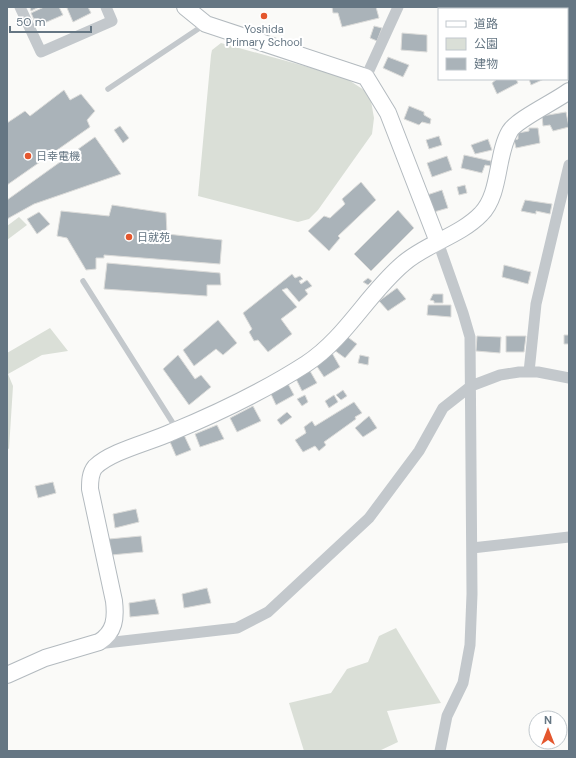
<svg xmlns="http://www.w3.org/2000/svg" width="576" height="758" font-family="'DM Sans','Noto Sans JP',sans-serif">
<rect width="100%" height="100%" fill="#fafaf8"/>
<path fill="#dadfd7" d="M221,43L344,77L364,90L371,101L374,118L372,134L318,210L309,219L298,222L198,196L211,55L212,50Z
M19,217L27,225L7,240V226Z
M50,328L68,351L42,355L8,374L13,386L9,449L7,448V353Z
M396,628L441,703L387,711L398,742L379,751H304L289,703L331,693L347,669L368,662L379,636Z"/>
<path fill="#aab3b9" stroke="#dcdcda" d="M30,7H39L31,11Z
M44,7H59L63,15L42,24L41,20L35,22L31,13Z
M69,7H88L91,13L73,22L67,8Z
M332,7H376L379,18L342,27L338,13H333Z
M453,7H463V9H453Z
M474,7H489L488,9H474Z
M374,26L382,28L377,41L370,38Z
M402,33L427,35V52L401,50Z
M567,56L569,61V73L567,74Z
M388,57L409,65L403,77L383,68Z
M497,79H516L518,83L497,94L492,83Z
M529,79H544L531,85Z
M64,90L70,100L81,94L95,111L87,120L90,127L7,185V123L25,111L30,116Z
M409,106L424,112V115L431,119L430,124L422,122L419,125L404,119Z
M566,112L569,127L553,131L550,125L543,126L542,116Z
M120,126L129,138L123,143L114,130Z
M529,128H538L540,143L516,148L514,140L518,139V133L529,131Z
M439,136L442,145L429,149L426,140Z
M95,137L121,174L34,204L7,219V200Z
M488,139L492,150L475,154L471,145Z
M464,155L491,161V166L485,165L482,173L461,168Z
M447,156L452,170L432,177L427,163Z
M361,182L376,200L338,236L340,238L329,251L308,231L324,216L330,218L345,204L342,199Z
M465,185L467,193L459,195L457,187Z
M442,190L448,208L434,212L427,195Z
M525,200L552,204L550,214L536,211V214L521,211Z
M112,205L166,213L167,234L222,240L220,264L104,255V258H96V269L86,270L67,238L57,236L61,211L109,216Z
M398,210L414,228L371,271L354,254Z
M39,212L50,224L37,234L27,219Z
M107,263L220,273L221,285H207V296L104,289Z
M504,265L531,272L528,284L502,277Z
M292,274L295,278L300,276L303,279L299,281L301,284L307,280L312,286L305,290L308,294L299,302L287,288L282,290L297,307L281,319L292,334L268,352L258,340L254,341L249,332L252,329L243,313Z
M368,278L372,281L368,285L363,282Z
M397,288L406,299L388,311L379,301Z
M433,294H443V303H434V301L430,300Z
M428,305H451V317L427,315Z
M218,320L237,343L223,355L216,349L194,366L183,350Z
M345,335L357,344L345,358L334,350Z
M564,335H569V344H564Z
M477,336L501,337L500,353L476,351Z
M506,336H526L524,352H506Z
M332,353L340,367L324,377L316,365Z
M178,355L195,379L201,375L211,387L189,405L163,369Z
M360,355L369,357L368,365L358,363Z
M310,371L317,383L302,391L296,379Z
M287,382L294,395L276,405L270,392Z
M343,390L347,396L341,400L336,395Z
M305,395L308,402L302,406L297,399Z
M334,395L338,402L329,408L325,401Z
M354,402L362,413L355,417L356,419L324,442L326,445L319,451L315,446L303,452L295,440L306,433L304,427L312,421L315,426Z
M253,406L261,421L237,432L230,418Z
M287,412L292,417L281,425L277,420Z
M369,416L377,428L363,437L355,428Z
M217,425L224,439L200,447L195,434Z
M184,435L191,450L176,456L170,442Z
M53,482L56,493L38,498L35,486Z
M136,509L139,522L115,528L113,514Z
M141,536L143,552L111,555L109,539Z
M207,588L211,603L184,608L182,594Z
M155,599L159,614L130,617L129,603Z"/>
<g fill="none" stroke-linecap="round" stroke-linejoin="round">
<g stroke="#b3babf" stroke-width="18">
<path id="secondary" d="M185,7L206,24L366,77L388,113L438,242
M7,675L45,658L99,642C115,632 116,618 114,601L90,489C90,482 90,473 95,467C111,451 151,442 172,432C218,413 264,391 306,364C346,338 368,293 404,263C426,244 461,235 481,214C501,194 496,154 510,131C516,120 556,101 569,91"/>
</g>
<path stroke="#c3c8cc" stroke-width="5.5" d="M108,89L204,25
M83,281L176,428"/>
<path stroke="#c3c8cc" stroke-width="11" d="M20,7L41,52L112,21L106,7
M540,7L541,9
M567,47L569,50
M366,77L398,7
M438,242L463,313L470,337L472,594L470,645L463,683L447,716L440,751
M529,372L536,304L569,165
M472,548L569,537
M97,644L237,628L268,612L369,518L419,451L443,408L471,386L500,375L519,372H538L569,378"/>
<use href="#secondary" stroke="#fff" stroke-width="16"/>
</g>
<g fill="#e4572e" stroke="#fff" stroke-width="1.5">
<circle cx="264" cy="16" r="4"/>
<circle cx="28" cy="156" r="4"/>
<circle cx="129" cy="237" r="4"/>
</g>
<g text-anchor="middle" stroke-width="4" stroke-linejoin="round" paint-order="stroke">
<g font-size="11" fill="#657683" stroke="#fff" text-anchor="start">
<text x="264" y="33" text-anchor="middle">Yoshida<tspan x="264" dy="13">Primary School</tspan></text>
<text x="36" y="160">日幸電機</text>
<text x="137" y="241">日就苑</text>
</g>
</g>
<rect width="576" height="758" fill="none" stroke="#657683" stroke-width="16"/>
<rect x="438" y="8" width="130" height="72" fill="#ffffff" stroke="#c1c8cd"/>
<rect x="446" y="21" width="20" height="6" fill="#ffffff" stroke="#c1c8cd"/>
<text x="474" y="28" font-size="12" fill="#657683">道路</text>
<rect x="446" y="38" width="20" height="12" fill="#dadfd7" stroke="#c1c8cd"/>
<text x="474" y="48" font-size="12" fill="#657683">公園</text>
<rect x="446" y="58" width="20" height="12" fill="#aab3b9" stroke="#c1c8cd"/>
<text x="474" y="68" font-size="12" fill="#657683">建物</text>
<g transform="translate(548 730)"><circle r="19" fill="#ffffff" stroke="#c1c8cd"/>
<path d="M0-3L7 15L0 10L-7 15Z" fill="#e4572e"/>
<text y="-6" font-size="11" font-weight="bold" text-anchor="middle" fill="#657683">N</text>
</g>
<path d="M10 26v6h81v-6" fill="none" stroke="#657683" stroke-width="2"/>
<text x="16" y="26" font-size="12" fill="#657683" stroke="#ffffff" stroke-width="3" paint-order="stroke">50 m</text>
</svg>
